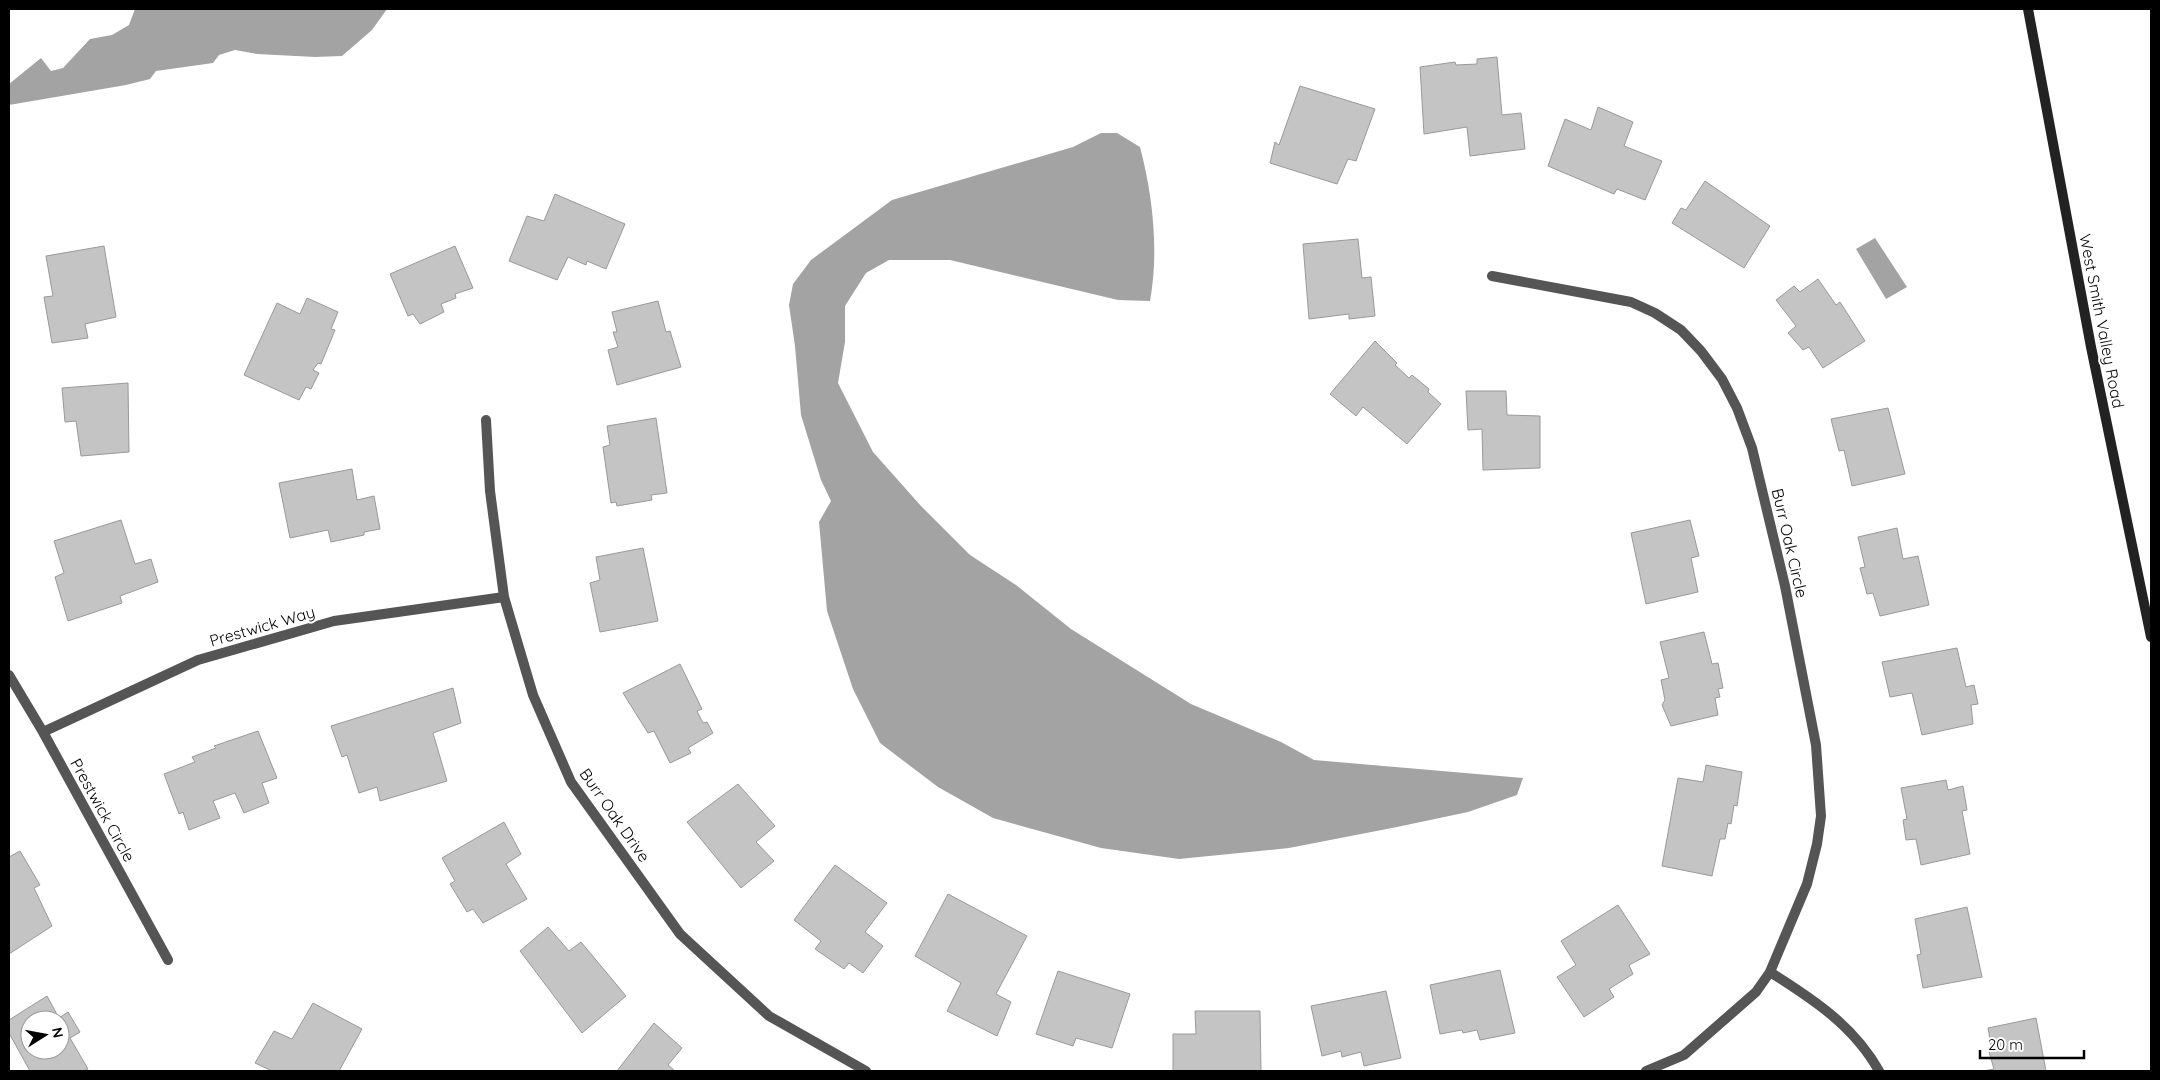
<svg xmlns="http://www.w3.org/2000/svg" width="2160" height="1080" font-family="Quicksand,sans-serif">
<rect width="100%" height="100%" fill="#fff"/>
<path fill="#a3a3a3" d="M135,9H387L372,30L342,56L315,57L257,54L235,50L219,55L213,63L156,71L150,79L126,85L9,105V84L41,58L51,71L63,68L90,39L112,35L129,25Z
M1101,133H1117L1140,147C1153,196 1159,252 1150,301L1118,300L950,260H889L866,273L845,306V342L838,383L873,452L921,506L970,555L1016,585L1071,629L1191,704L1281,742L1314,760L1523,778L1517,795L1468,812L1397,827L1289,848L1179,859L1101,848L993,818L938,787L880,743L853,689L827,611L819,522L831,501L821,480L801,415L795,346L789,305L793,284L811,260L892,200L1073,147Z
M1875,238L1907,287L1886,299L1856,249Z"/>
<path fill="#c4c4c4" stroke="#999" fill-rule="evenodd" d="M1497,57L1502,115L1521,113L1525,149L1470,156L1467,127L1424,134L1420,67L1455,62L1456,65L1477,64V59Z
M1300,86L1375,109L1356,161L1348,159L1337,184L1270,163L1275,142L1279,145Z
M1598,107L1633,122L1624,146L1662,161L1645,200L1617,189L1614,194L1548,166L1565,119L1591,130Z
M1705,181L1770,226L1744,268L1672,223L1681,208L1686,210Z
M555,194L625,224L606,269L587,261L586,265L568,257L557,280L509,261L527,216L544,221Z
M1358,239L1362,278L1371,277L1375,316L1349,319V314L1309,319L1303,244Z
M104,246L116,317L85,324L88,338L52,343L44,297L53,296L46,256Z
M455,246L473,288L455,294L456,298L441,304L444,312L420,324L413,314L408,316L390,274Z
M1818,279L1836,305L1840,302L1865,341L1823,368L1809,347L1803,350L1788,333L1796,326L1776,300L1794,286L1800,292Z
M307,298L338,312L331,329L335,330L321,364L318,363L313,370L319,373L311,389L306,387L299,400L244,375L277,303L300,314Z
M658,301L666,332L670,331L681,367L617,385L608,350L618,347L613,332H617L612,312Z
M1375,341L1397,363L1395,365L1409,378L1412,375L1429,389L1428,392L1441,404L1407,444L1363,407L1356,416L1330,394Z
M128,383L129,452L81,456L76,421L65,422L62,388Z
M1466,391H1506L1507,415L1540,416V468L1483,470L1482,429L1468,430Z
M1888,408L1905,474L1852,486L1844,450L1839,451L1831,419Z
M656,418L667,493L651,495L652,500L617,506L616,502L611,503L603,447L610,445L607,426Z
M352,469L357,500L374,496L380,529L364,532V535L331,542L328,530L290,538L279,483Z
M121,520L135,564L151,559L158,582L120,596L122,603L68,621L55,577L64,573L54,541Z
M1690,520L1699,556L1691,558L1698,592L1646,604L1631,533Z
M1897,528L1903,559L1918,556L1929,605L1880,616L1873,593L1867,594L1860,568L1865,567L1858,537Z
M643,548L658,621L600,632L590,583L600,580L596,557Z
M1704,632L1712,664L1718,663L1723,688L1718,689L1720,697L1715,698L1718,715L1671,726L1662,705L1665,700L1661,680L1669,678L1660,642Z
M1957,648L1966,687L1974,685L1978,704L1971,705L1973,724L1922,735L1912,693L1890,697L1882,662Z
M680,664L702,709L697,711L703,723L707,722L713,733L688,748L691,753L670,763L654,731L648,733L623,693Z
M453,688L461,723L433,733L447,781L380,801L377,787L359,793L347,755L342,757L331,726Z
M258,731L277,778L262,783L269,803L244,813L235,793L213,801L220,818L189,830L183,812L179,814L164,774L195,762L192,757L216,748L214,746Z
M1706,765L1742,772L1737,806L1734,805L1731,824L1728,823L1725,839H1720L1712,876L1662,866L1678,778L1703,782Z
M1946,780L1948,790L1963,786L1967,810L1962,811L1970,854L1921,865L1916,839L1906,840L1903,820L1907,819L1901,788Z
M738,784L775,826L756,842L774,861L741,888L687,822Z
M504,822L521,854L506,864L527,899L483,923L473,909L467,912L450,884L455,881L442,858Z
M20,851L40,885L34,888L52,926L9,954V857Z
M835,865L887,903L865,932L883,946L863,973L849,963L844,969L815,949L821,941L794,920Z
M948,894L1027,936L996,994L1011,1002L997,1036L947,1011L961,983L915,956Z
M1618,905L1650,954L1629,965L1633,974L1609,989L1614,997L1584,1017L1557,977L1576,965L1561,941Z
M1967,907L1982,977L1923,988L1917,955L1921,954L1915,919Z
M548,927L569,951L581,942L626,996L582,1033L520,951Z
M1500,970L1515,1033L1480,1040L1477,1030L1463,1033L1462,1030L1440,1034L1430,985Z
M1058,971L1130,994L1112,1048L1076,1038L1073,1046L1036,1034Z
M1386,991L1401,1058L1364,1066L1361,1052L1342,1057L1341,1051L1322,1056L1311,1006Z
M47,996L59,1018L68,1012L80,1032L70,1038L88,1069L84,1071H30L9,1033V1020ZM30,1020H60V1050H30Z
M313,1003L362,1029L339,1071H272L255,1063L274,1031L292,1039Z
M1195,1011H1260L1261,1071H1173V1034H1196Z
M2036,1018L2046,1071H1983L1994,1069L1989,1052L1992,1051L1988,1028Z
M654,1023L682,1048L668,1065L675,1071H617Z"/>
<g fill="none" stroke-linecap="round" stroke-linejoin="round">
<path stroke="#555" stroke-width="10" d="M1492,276L1631,302L1655,313L1681,330L1701,351L1722,379L1737,408L1752,448L1785,586L1816,745L1821,816L1817,844L1807,884L1770,972L1756,992L1684,1055L1646,1071
M486,420L490,491L504,597L533,695L571,782L680,934L769,1016L866,1071
M9,675L43,732L168,960
M43,732L198,660L334,621L504,597
M1770,972C1813,999 1854,1026 1879,1071"/>
<path stroke="#222" stroke-width="10" d="M2028,9L2091,347L2151,637"/>
</g>
<g text-anchor="middle" stroke-width="4" stroke-linejoin="round" paint-order="stroke">
<g font-size="16" fill="#000" stroke="#fff">
<text transform="translate(2102 321) rotate(79)" y="6">West Smith Valley Road</text>
<text transform="translate(1790 543) rotate(77)" y="6">Burr Oak Circle</text>
<text transform="translate(262 626) rotate(-16)" y="6">Prestwick Way</text>
<text transform="translate(103 810) rotate(61)" y="6">Prestwick Circle</text>
<text transform="translate(615 815) rotate(55)" y="6">Burr Oak Drive</text>
</g>
</g>
<rect width="2160" height="1080" fill="none" stroke="#000000" stroke-width="20"/>
<g transform="translate(45 1035) rotate(79)"><circle r="24" fill="#ffffff" stroke="#999999"/>
<path d="M0-4L9 19L0 12L-9 19Z" fill="#000000"/>
<text y="-8" font-size="14" font-weight="bold" text-anchor="middle" fill="#000000">N</text>
</g>
<path d="M1980 1050v8h104v-8" fill="none" stroke="#000000" stroke-width="2.5"/>
<text x="1988" y="1050" font-size="15" fill="#000000" stroke="#ffffff" stroke-width="4" paint-order="stroke">20 m</text>
</svg>
